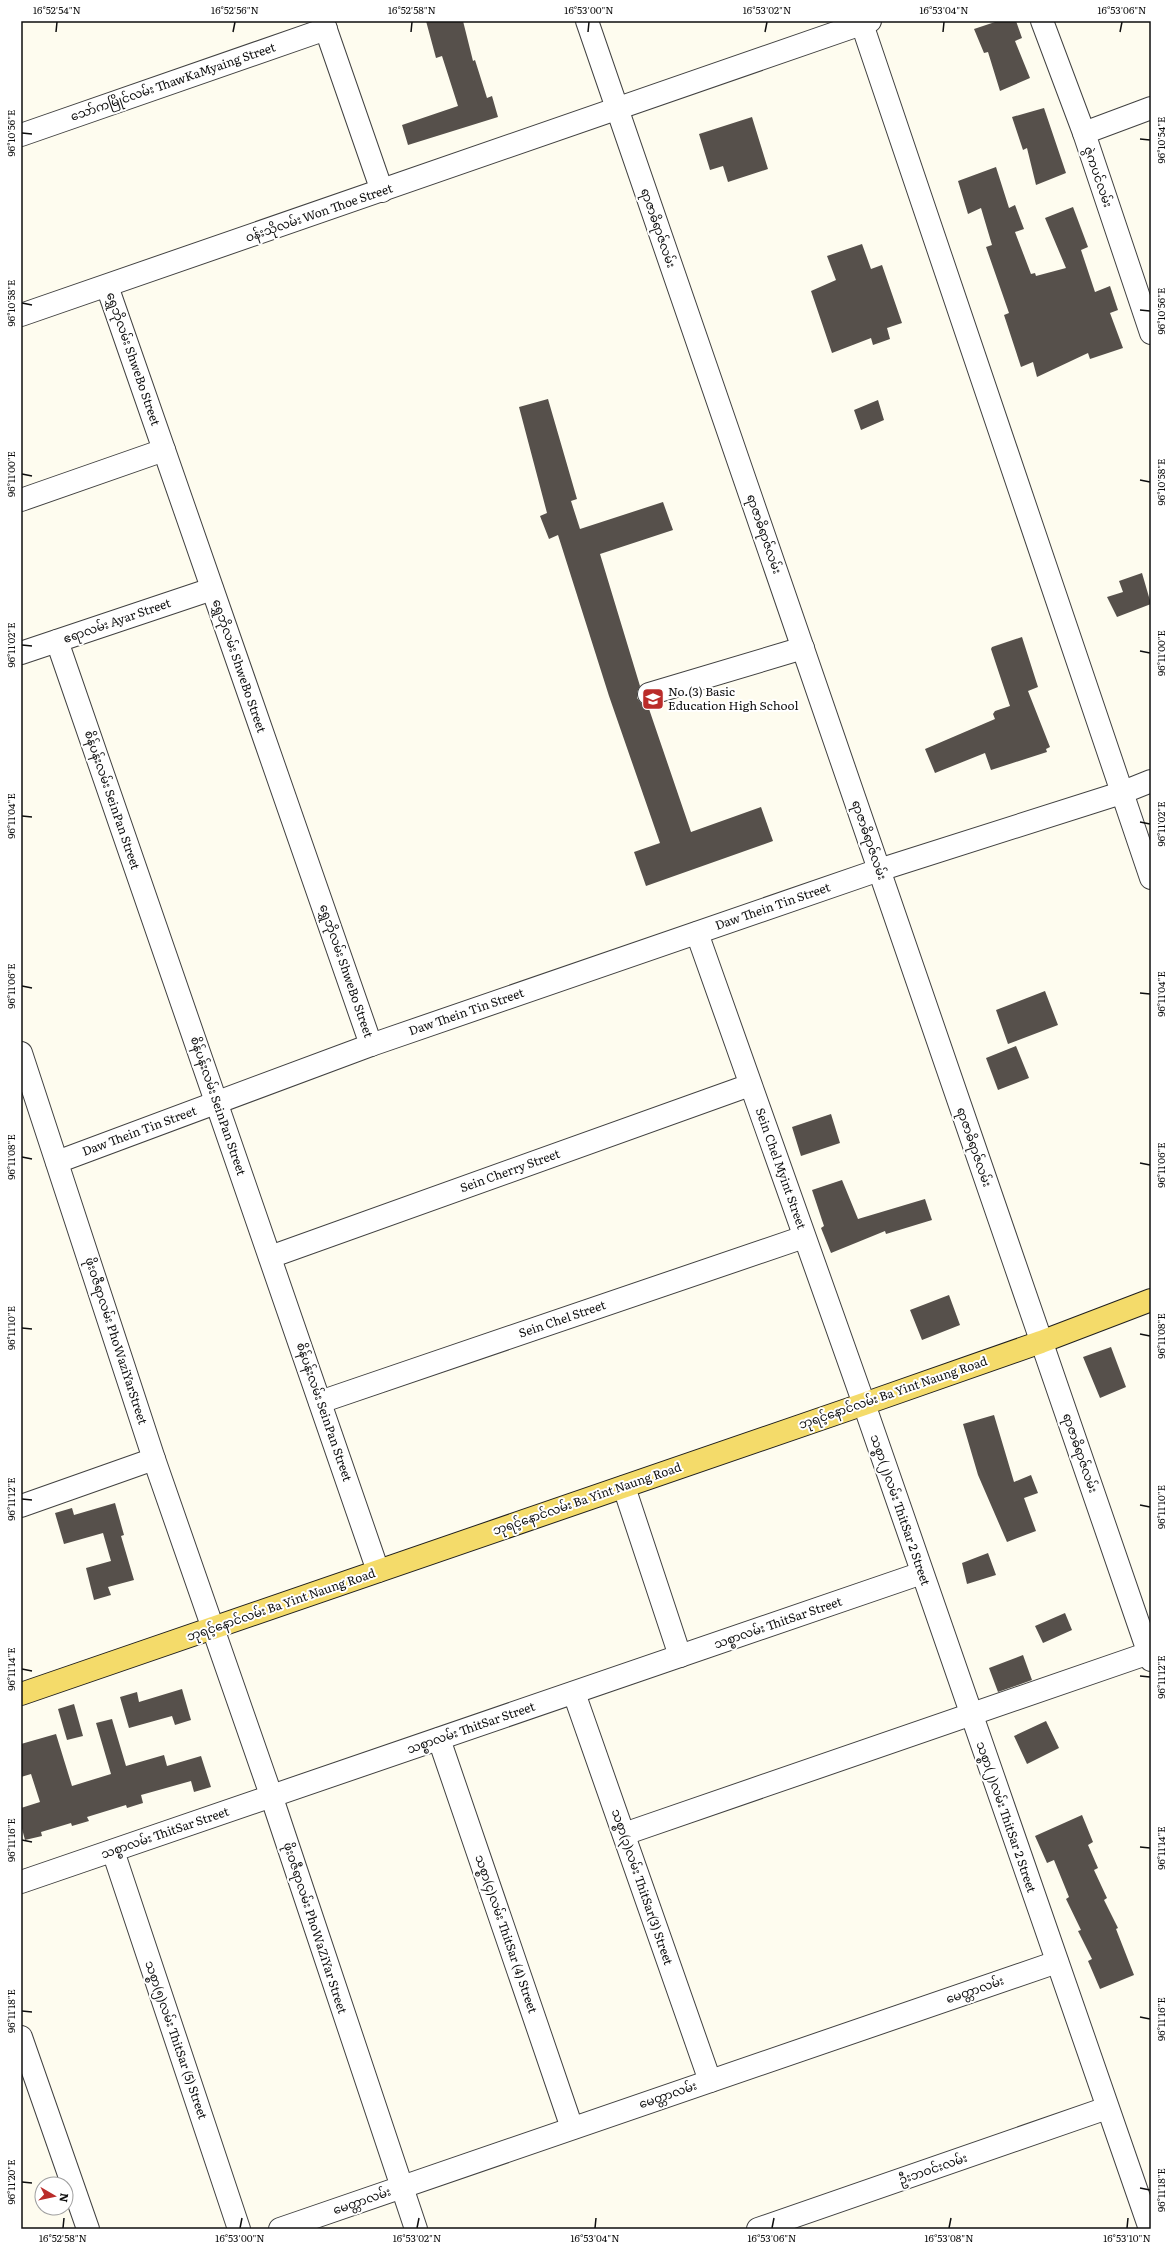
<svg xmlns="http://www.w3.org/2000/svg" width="1172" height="2250" font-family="Literata,'Noto Sans Myanmar',serif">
<rect width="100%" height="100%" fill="#fefcef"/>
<path fill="#56504b" d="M426,21H463L473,61L475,60L487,98L492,96L498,117L408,145L402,125L458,106L442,56L436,58Z
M998,21H1016L1022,38L1015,41L1030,78L1000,91L988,52L984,53L974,29Z
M1044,108L1066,173L1036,185L1027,148L1023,150L1012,117Z
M752,117L768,169L728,182L723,166L710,170L699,134Z
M996,167L1009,208L1015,205L1024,229L1015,232L1031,274L1035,273L1036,276L1066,268L1045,218L1073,207L1088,247L1081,250L1095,292L1110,286L1118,310L1110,313L1123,348L1090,359L1088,353L1037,377L1033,362L1021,367L1004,315L1009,313L986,247L992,245L981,208L968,214L958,181Z
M862,244L871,269L882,265L902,323L887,328L890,339L873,345L871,338L832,353L811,291L836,280L827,256Z
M548,399L577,499L571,501L580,529L663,502L673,530L600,554L640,686L637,692V698L641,703L648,706L691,832L761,807L773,841L646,886L634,852L660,843L609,696L558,535L549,539L540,516L547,513L519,407Z
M878,400L884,420L861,430L854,410Z
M1142,573L1151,604L1117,617L1107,597L1123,592L1119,581Z
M1022,637L1038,687L1028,691L1050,747L1046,749L1047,752L991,770L985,753L935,773L925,749L995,719L993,714L995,711L1010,706L991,649L992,647Z
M1045,991L1058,1025L1008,1044L996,1010Z
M1016,1046L1029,1078L998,1090L986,1058Z
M831,1114L840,1143L801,1156L792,1127Z
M842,1180L858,1219L925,1199L932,1220L886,1234L885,1231L831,1253L821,1228L824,1226L812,1190Z
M949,1295L960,1325L922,1340L910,1310Z
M1111,1347L1126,1387L1100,1398L1083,1357Z
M994,1415L1014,1482L1031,1475L1038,1493L1024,1498L1036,1531L1007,1542L978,1475L963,1424Z
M115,1503L124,1535L121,1536L134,1580L108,1587L111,1595L94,1600L86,1568L111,1561L103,1533L64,1544L55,1513L72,1508L74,1515Z
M988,1553L996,1575L967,1584L962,1563Z
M1065,1613L1072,1630L1043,1643L1035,1626Z
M1023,1655L1032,1680L998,1692L989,1668Z
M182,1689L191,1720L175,1725L172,1716L129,1728L120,1697L137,1692L139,1702Z
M74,1704L83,1736L67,1740L58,1709Z
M112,1719L126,1766L164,1755L167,1766L201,1756L211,1787L194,1792L191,1781L141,1795L143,1803L127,1808L126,1805L87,1817L89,1821L72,1826L71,1823L41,1832L42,1836L25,1840L21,1825V1808L40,1802L31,1774L21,1777V1744L56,1734L72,1786L111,1774L96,1723Z
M1046,1721L1059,1748L1027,1764L1014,1736Z
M1082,1815L1093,1842L1088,1845L1098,1868L1094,1870L1107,1898L1104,1900L1118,1928L1116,1929L1134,1975L1100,1989L1088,1961L1092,1959L1078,1931L1081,1930L1066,1899L1069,1897L1054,1860L1047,1863L1035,1836Z"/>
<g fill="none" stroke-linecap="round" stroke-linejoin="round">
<g stroke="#414141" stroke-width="24">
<g id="minor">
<path d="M323,21L382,191"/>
<path d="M587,21L1151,1660"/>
<path d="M861,21L1151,878"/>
<path d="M1042,21L1084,133L1151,333"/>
<path d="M1084,133L1151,108"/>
<path d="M21,135L326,29"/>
<path d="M107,286L371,1045"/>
<path d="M21,315L870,21"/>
<path d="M21,500L164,450"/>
<path d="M57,641L378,1571"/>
<path d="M21,653L212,589"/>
<path d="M649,694L803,648"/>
<path id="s1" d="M697,933L864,1404L1150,2229"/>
<path d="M21,1053L154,1459L271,1795L416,2229"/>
<path id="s2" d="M57,1162L371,1045L879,870L1121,793L1151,781"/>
<path id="s3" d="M270,1257L750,1085"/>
<path id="s4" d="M320,1402L804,1237"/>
<path d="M624,1487L680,1656"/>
<path d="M21,1506L154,1459"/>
<path d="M574,1693L710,2081"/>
<path d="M439,1739L572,2128"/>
<path d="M624,1834L1149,1653"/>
<path d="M113,1851L239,2229"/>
<path d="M21,1882L922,1573"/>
<path d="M21,2037L88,2229"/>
<path d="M280,2229L1057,1962"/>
<path d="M758,2229L1107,2108"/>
</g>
</g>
<g stroke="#1f1f1f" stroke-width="24">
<path id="major" d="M21,1694L864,1404L1041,1342L1151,1300"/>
</g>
<use href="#minor" stroke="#fff" stroke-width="22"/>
<use href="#major" stroke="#f4db6a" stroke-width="22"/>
</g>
<path fill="none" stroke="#0e0e0e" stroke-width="1.5" d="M56,32L57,22M233,32L235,22M411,32L412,22M588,32L589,22M765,32L767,22M943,32L944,22M1120,32L1122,22M22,133L32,134M1140,139L1150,140M22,303L32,305M1140,310L1150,311M22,474L32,476M1140,480L1150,482M22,645L32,646M1140,651L1150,653M22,816L32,817M1140,822L1150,824M22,986L32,988M1140,993L1150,994M22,1157L32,1159M1140,1163L1150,1165M22,1328L32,1329M1140,1334L1150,1336M22,1499L32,1500M1140,1505L1150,1507M22,1669L32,1671M1140,1676L1150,1677M22,1840L32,1842M1140,1847L1150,1848M22,2011L32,2012M1140,2017L1150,2019M22,2182L32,2183M1140,2188L1150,2190M63,2228L64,2218M240,2228L242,2218M417,2228L419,2218M595,2228L596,2218M772,2228L774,2218M949,2228L951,2218M1127,2228L1128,2218"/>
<defs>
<g id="school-square" transform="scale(1.15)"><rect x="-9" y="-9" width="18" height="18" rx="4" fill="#ba2c2a" stroke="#fff"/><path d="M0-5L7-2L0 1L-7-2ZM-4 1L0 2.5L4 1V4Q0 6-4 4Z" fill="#fff"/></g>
</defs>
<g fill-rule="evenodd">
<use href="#school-square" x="653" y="699"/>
</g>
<g text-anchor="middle" stroke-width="4" stroke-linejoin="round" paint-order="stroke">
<g font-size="12" fill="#0e0e0e" stroke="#fff">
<text transform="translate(173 82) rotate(-19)" y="4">သော်ကမြိုင်လမ်း ThawKaMyaing Street</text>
<text transform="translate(1098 177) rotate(71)" y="4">ဇွဲကပင်လမ်း</text>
<text transform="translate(319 213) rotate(-19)" y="4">ဝန်းသိုလမ်း Won Thoe Street</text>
<text transform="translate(658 228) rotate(71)" y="4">ရာဇာဓိရာဇ်လမ်း</text>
<text transform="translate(133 359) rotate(71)" y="4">ရွှေဘိုလမ်း ShweBo Street</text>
<text transform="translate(764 534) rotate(71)" y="4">ရာဇာဓိရာဇ်လမ်း</text>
<text transform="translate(117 621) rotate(-19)" y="4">ဧရာလမ်း Ayar Street</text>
<text transform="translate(239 666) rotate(71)" y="4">ရွှေဘိုလမ်း ShweBo Street</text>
<text transform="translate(112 800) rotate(71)" y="4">စိန်ပန်းလမ်း SeinPan Street</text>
<text transform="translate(869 840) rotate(71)" y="4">ရာဇာဓိရာဇ်လမ်း</text>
<text dy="4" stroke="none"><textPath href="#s2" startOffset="760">Daw Thein Tin Street</textPath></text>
<text transform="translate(346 971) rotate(71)" y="4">ရွှေဘိုလမ်း ShweBo Street</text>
<text dy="4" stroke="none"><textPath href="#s2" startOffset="436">Daw Thein Tin Street</textPath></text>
<text transform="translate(218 1106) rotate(71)" y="4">စိန်ပန်းလမ်း SeinPan Street</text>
<text dy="4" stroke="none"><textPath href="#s2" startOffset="88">Daw Thein Tin Street</textPath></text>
<text transform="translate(974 1147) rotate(71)" y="4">ရာဇာဓိရာဇ်လမ်း</text>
<text dy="4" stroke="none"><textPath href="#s1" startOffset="250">Sein Chel Myint Street</textPath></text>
<text dy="4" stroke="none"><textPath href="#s3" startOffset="255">Sein Cherry Street</textPath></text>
<text dy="4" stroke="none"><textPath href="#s4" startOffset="256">Sein Chel Street</textPath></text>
<text transform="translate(116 1341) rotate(72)" y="4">ဖိုးဝဇီရာလမ်း PhoWaziYarStreet</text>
<text transform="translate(893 1393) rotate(-19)" y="4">ဘုရင့်နောင်လမ်း Ba Yint Naung Road</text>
<text transform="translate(324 1412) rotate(71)" y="4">စိန်ပန်းလမ်း SeinPan Street</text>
<text transform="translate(1080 1453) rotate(71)" y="4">ရာဇာဓိရာဇ်လမ်း</text>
<text transform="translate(587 1499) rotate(-19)" y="4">ဘုရင့်နောင်လမ်း Ba Yint Naung Road</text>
<text transform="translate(900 1510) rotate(71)" y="4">သစ္စာ(၂)လမ်း ThitSar 2 Street</text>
<text transform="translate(281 1605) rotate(-19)" y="4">ဘုရင့်နောင်လမ်း Ba Yint Naung Road</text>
<text transform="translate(778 1623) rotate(-19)" y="4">သစ္စာလမ်း ThitSar Street</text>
<text transform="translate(471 1728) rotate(-19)" y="4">သစ္စာလမ်း ThitSar Street</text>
<text transform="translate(1006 1817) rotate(71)" y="4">သစ္စာ(၂)လမ်း ThitSar 2 Street</text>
<text transform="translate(165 1833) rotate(-19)" y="4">သစ္စာလမ်း ThitSar Street</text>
<text transform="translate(642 1887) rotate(71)" y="4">သစ္စာ(၃)လမ်း ThitSar(3) Street</text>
<text transform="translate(315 1928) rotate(72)" y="4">ဖိုးဝဇီရာလမ်း PhoWaZiYar Street</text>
<text transform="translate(506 1934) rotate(71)" y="4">သစ္စာ(၄)လမ်း ThitSar (4) Street</text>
<text transform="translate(975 1990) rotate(-19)" y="4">မေတ္တာလမ်း</text>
<text transform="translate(176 2040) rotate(71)" y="4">သစ္စာ(၅)လမ်း ThitSar (5) Street</text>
<text transform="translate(668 2095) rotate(-19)" y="4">မေတ္တာလမ်း</text>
<text transform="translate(933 2169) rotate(-19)" y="4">ဦးဘဝင်းလမ်း</text>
<text transform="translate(362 2201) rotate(-19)" y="4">မေတ္တာလမ်း</text>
</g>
<g font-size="12" fill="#0e0e0e" stroke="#fff" text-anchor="start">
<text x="668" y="696">No.(3) Basic<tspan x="668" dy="14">Education High School</tspan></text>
</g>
</g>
<rect width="1172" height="2250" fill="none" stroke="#ffffff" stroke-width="44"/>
<g transform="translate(54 2196) rotate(99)"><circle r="19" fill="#ffffff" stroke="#9f9f9f"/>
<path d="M0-3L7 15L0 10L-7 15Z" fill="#ba2c2a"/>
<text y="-6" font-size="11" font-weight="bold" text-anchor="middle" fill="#0e0e0e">N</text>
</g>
<rect x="22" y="22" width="1128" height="2206" fill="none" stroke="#0e0e0e" stroke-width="1.5"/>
<g font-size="10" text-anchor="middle" fill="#0e0e0e">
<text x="57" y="14">16°52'54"N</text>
<text x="235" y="14">16°52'56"N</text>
<text x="412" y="14">16°52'58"N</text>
<text x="589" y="14">16°53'00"N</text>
<text x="767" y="14">16°53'02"N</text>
<text x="944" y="14">16°53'04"N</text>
<text x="1122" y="14">16°53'06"N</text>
<text transform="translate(11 133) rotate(-90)" y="4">96°10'56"E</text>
<text transform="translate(1161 140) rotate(-90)" y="4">96°10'54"E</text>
<text transform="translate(11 303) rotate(-90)" y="4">96°10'58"E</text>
<text transform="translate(1161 311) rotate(-90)" y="4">96°10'56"E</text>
<text transform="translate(11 474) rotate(-90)" y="4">96°11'00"E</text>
<text transform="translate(1161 482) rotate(-90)" y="4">96°10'58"E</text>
<text transform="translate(11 645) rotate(-90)" y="4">96°11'02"E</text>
<text transform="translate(1161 653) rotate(-90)" y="4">96°11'00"E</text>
<text transform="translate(11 816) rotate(-90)" y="4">96°11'04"E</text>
<text transform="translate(1161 824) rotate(-90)" y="4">96°11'02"E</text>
<text transform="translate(11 986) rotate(-90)" y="4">96°11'06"E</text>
<text transform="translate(1161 994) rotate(-90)" y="4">96°11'04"E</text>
<text transform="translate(11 1157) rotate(-90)" y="4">96°11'08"E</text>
<text transform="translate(1161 1165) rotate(-90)" y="4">96°11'06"E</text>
<text transform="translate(11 1328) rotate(-90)" y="4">96°11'10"E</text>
<text transform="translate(1161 1336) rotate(-90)" y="4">96°11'08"E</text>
<text transform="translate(11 1499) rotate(-90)" y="4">96°11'12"E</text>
<text transform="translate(1161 1507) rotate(-90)" y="4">96°11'10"E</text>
<text transform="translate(11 1669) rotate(-90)" y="4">96°11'14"E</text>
<text transform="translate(1161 1677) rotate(-90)" y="4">96°11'12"E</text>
<text transform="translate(11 1840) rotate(-90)" y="4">96°11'16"E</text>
<text transform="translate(1161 1848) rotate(-90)" y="4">96°11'14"E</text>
<text transform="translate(11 2011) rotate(-90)" y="4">96°11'18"E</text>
<text transform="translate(1161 2019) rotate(-90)" y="4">96°11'16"E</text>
<text transform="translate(11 2182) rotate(-90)" y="4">96°11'20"E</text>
<text transform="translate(1161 2190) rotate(-90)" y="4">96°11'18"E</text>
<text x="63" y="2242">16°52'58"N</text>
<text x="240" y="2242">16°53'00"N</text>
<text x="417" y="2242">16°53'02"N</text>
<text x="595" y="2242">16°53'04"N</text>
<text x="772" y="2242">16°53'06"N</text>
<text x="949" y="2242">16°53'08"N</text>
<text x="1127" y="2242">16°53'10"N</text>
</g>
</svg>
